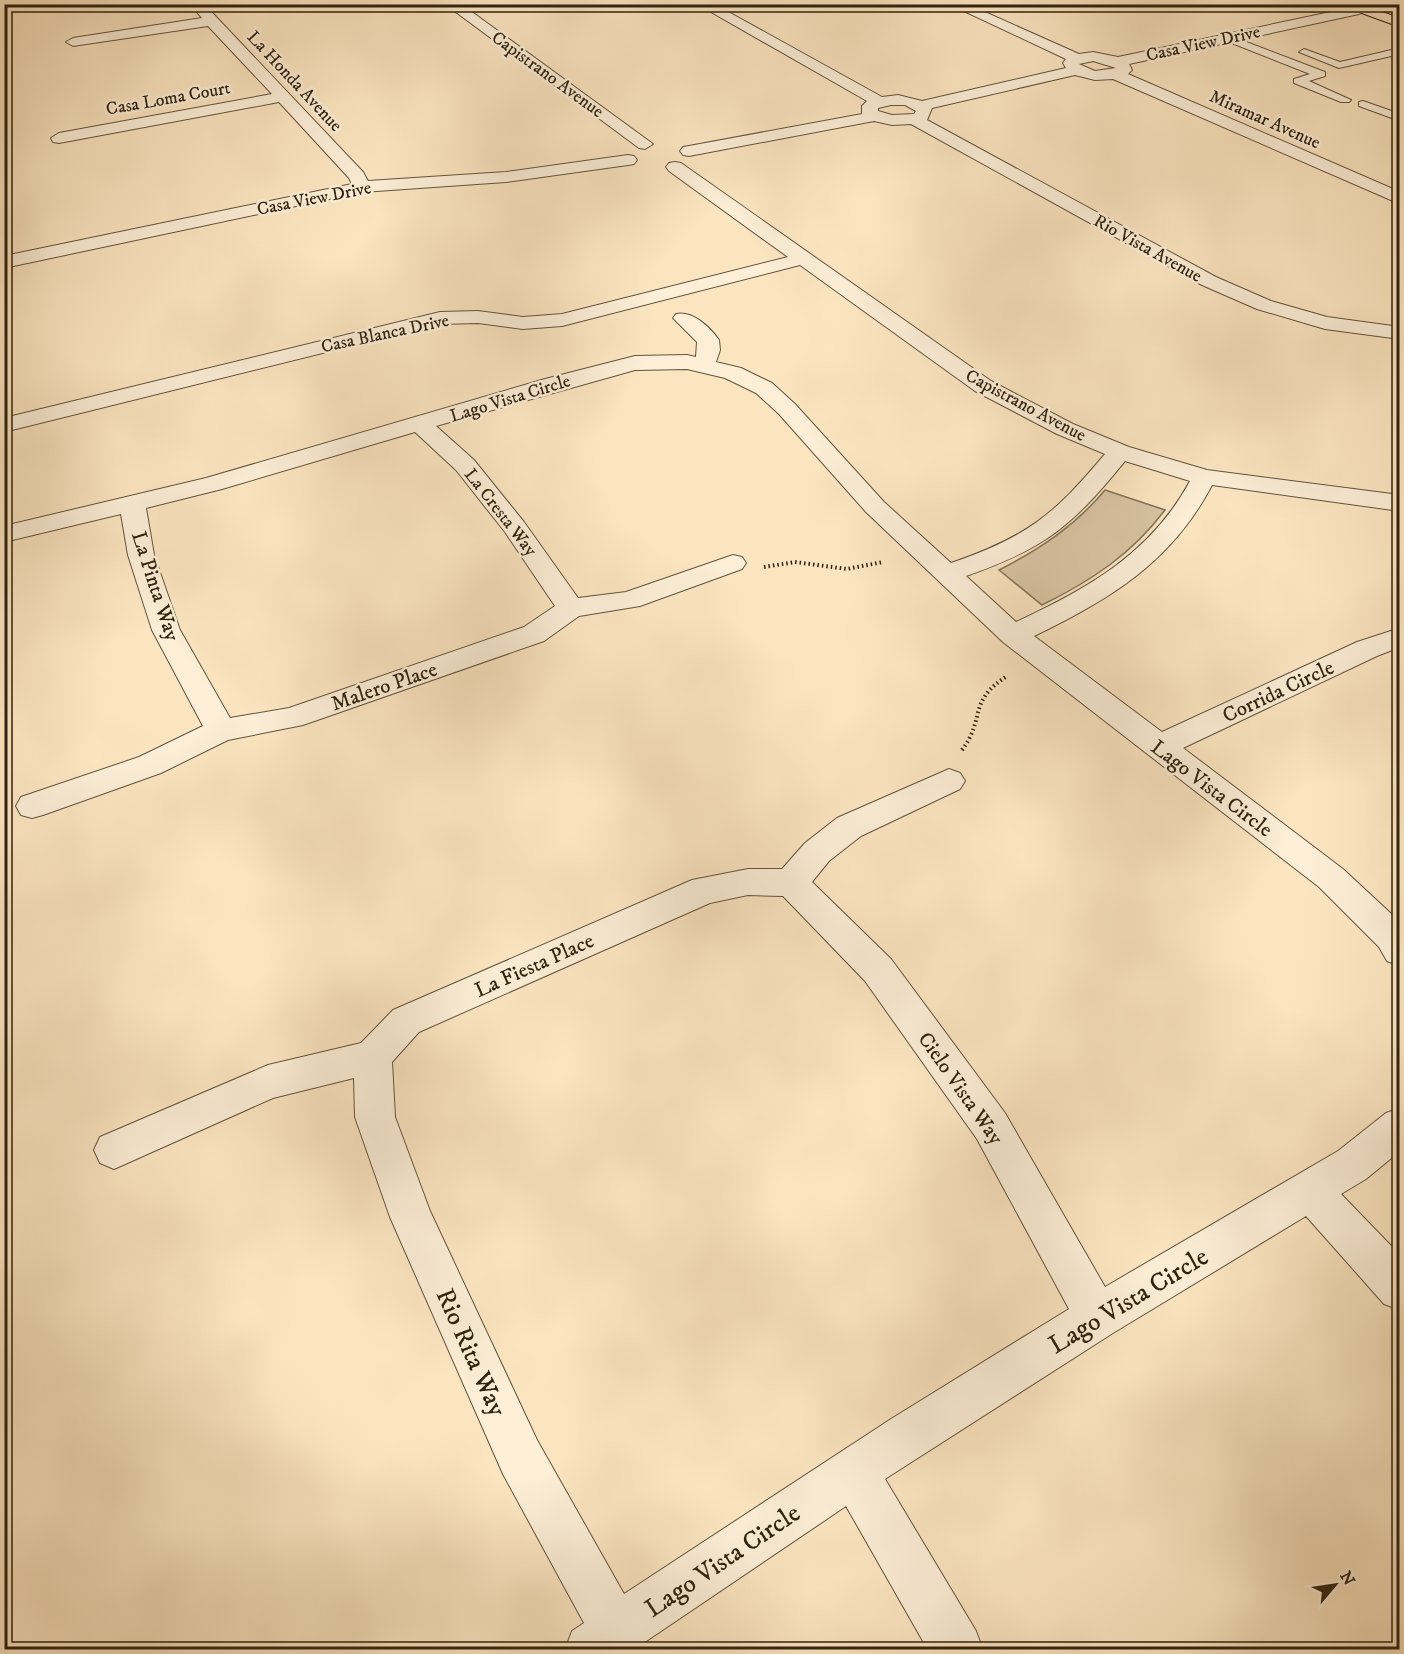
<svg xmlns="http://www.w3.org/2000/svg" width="1404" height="1654" font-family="'IM FELL DW Pica',serif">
<rect width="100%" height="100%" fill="#fbe5c1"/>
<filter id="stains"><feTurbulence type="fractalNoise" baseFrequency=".00333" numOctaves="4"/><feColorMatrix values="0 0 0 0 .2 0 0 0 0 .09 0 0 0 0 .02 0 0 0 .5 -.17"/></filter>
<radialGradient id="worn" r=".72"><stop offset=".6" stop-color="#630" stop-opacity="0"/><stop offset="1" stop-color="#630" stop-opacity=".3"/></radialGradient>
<path fill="#d8c4a3" stroke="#847359" stroke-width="1.5" d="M1105,490L1165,510C1132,554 1091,581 1042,605L999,570C1040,549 1075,526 1105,490Z"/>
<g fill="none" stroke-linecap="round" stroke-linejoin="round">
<g stroke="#63533c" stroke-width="2">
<path id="lane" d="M1380,4H1400V8L1359,13L1354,10L1359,7Z
M1228,35L1325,72V76L1309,81L1351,100L1349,102H1341L1294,83V79L1310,74L1224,40L1223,38Z
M1400,48V54L1339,68L1299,52L1304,49L1340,62Z
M1363,101L1400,114V121L1359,106V102Z"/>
</g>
<g stroke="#63533c" stroke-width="2">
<path id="street" d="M190,4H204L363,172L368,181L506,172L628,155L634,156L637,160L634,164L628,165L506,182L362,192L4,268V256L352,184L349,178L279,102L59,143L53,142L51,138L59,133L272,94L208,26L73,46L66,42L73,38L202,18Z
M445,4H461L653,144L645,149L639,148Z
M697,4H714L882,97L898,95L922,101L1066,68L1063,63L1066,59L949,4H967L1079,54L1093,52L1118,57L1359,6L1364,7L1366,10L1359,14L1129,64L1132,70L1128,74L1400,192V204L1113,79L1095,80L1075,75L932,108L927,120L1216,277L1271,301L1327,317L1400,327V339L1325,329L1257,309L1202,285L911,124L892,125L874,121L689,156L683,155L680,151L683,147L689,146L862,114V106L867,101ZM1093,61L1116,68L1095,71L1079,64ZM891,105H905L916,111L914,114L892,115L878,111V108Z
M675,162L681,163L991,381L1073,424L1129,447L1207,470L1400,495V511L1212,485C1172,562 1109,600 1034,636L1162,732L1357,642L1400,628V647L1377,656L1183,748L1343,869L1400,922V966L1387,961L1379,947L1319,887L1003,642L866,512L779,414L756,393L725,378L687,369L635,370L436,426L474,460L524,522L578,598L626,592L733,555L742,557L746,563L742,569L640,606L579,616L544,641L303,725L228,740L161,773L43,815L32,818L21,815L16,806L21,797L139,757L203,726L152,630L128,555L121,514L4,542V526L206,478L545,379L635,356L687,355L696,357L697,342L673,318L676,314C692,310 710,327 719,340L720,350L716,362L741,368L772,383L795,404L884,502L951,563C1027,537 1054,515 1105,454L1057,434L975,391L800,265L562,326L523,329L478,323L440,324L4,432V418L440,312L478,311L523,317L562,314L788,257L669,171L666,167L669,163ZM415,432L456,470L505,532L555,606L524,627L289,708L230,718L180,630L154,555L146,508L222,489ZM1125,461L1190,481C1151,553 1089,588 1016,622L966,576C1046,548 1072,526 1125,461Z
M949,769L960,773L965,781L960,789L861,836L829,861L812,882L891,959L1005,1113L1105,1287L1338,1151L1386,1113L1400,1108V1151L1366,1179L1341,1194L1400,1255V1310L1384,1304L1306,1216L1113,1333L885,1479L976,1631L983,1650H928L846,1506L633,1650H565L572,1631L584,1623L503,1474L390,1217L355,1117L354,1078L273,1098L114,1169L100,1163L94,1150L100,1137L268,1065L361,1043L393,1010L692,880L748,869H782L805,843L837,818ZM748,895L783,896L865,981L977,1139L1069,1309L891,1419L624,1594L537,1440L430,1211L395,1117L392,1062L419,1032L710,903Z"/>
</g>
<g stroke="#30220f" stroke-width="2">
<path id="primary" d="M1337,4H1358L1400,18V27Z"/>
</g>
<path stroke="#30220f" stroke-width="4" stroke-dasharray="1.5 3" stroke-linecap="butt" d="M764,567L795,562L847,569L883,562
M962,750C986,718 967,702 1007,676"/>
<use href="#lane" fill="#fceed7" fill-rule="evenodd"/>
<use href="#street" fill="#fceed7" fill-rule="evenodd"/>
<use href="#primary" fill="#fbe5c1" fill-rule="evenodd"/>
</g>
<g text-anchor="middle" stroke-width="5" stroke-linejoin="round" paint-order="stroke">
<g font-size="18" fill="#30220f" stroke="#fceed7">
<text transform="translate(1203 43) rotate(-12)" y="6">Casa View Drive</text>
<text transform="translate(548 74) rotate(36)" y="6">Capistrano Avenue</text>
<text transform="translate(295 81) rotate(47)" y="6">La Honda Avenue</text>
<text transform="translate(168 98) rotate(-10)" y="6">Casa Loma Court</text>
<text transform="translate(1265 119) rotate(24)" y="6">Miramar Avenue</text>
<text transform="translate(314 198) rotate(-11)" y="6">Casa View Drive</text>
<text transform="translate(1148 248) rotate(29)" y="6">Rio Vista Avenue</text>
<text transform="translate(385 333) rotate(-12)" y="6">Casa Blanca Drive</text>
<text transform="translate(510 398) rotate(-17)" y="6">Lago Vista Circle</text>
<text transform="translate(1026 405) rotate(28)" y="6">Capistrano Avenue</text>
<text transform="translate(501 512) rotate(52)" y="6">La Cresta Way</text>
</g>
<g font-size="21" fill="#30220f" stroke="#fceed7">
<text transform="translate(156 586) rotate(72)" y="7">La Pinta Way</text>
<text transform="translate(384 686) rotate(-19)" y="7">Malero Place</text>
<text transform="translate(1278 691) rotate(-25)" y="7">Corrida Circle</text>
<text transform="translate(1212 788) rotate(37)" y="7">Lago Vista Circle</text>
<text transform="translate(534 965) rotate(-24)" y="7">La Fiesta Place</text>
<text transform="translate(961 1088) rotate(55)" y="7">Cielo Vista Way</text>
</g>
<g font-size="26" fill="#30220f" stroke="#fceed7">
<text transform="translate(1128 1300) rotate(-31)" y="9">Lago Vista Circle</text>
<text transform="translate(472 1352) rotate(66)" y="9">Rio Rita Way</text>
<text transform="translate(722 1560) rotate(-34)" y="9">Lago Vista Circle</text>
</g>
</g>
<rect width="1404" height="1654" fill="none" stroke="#fbe5c1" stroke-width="24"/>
<rect x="6" y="6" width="1392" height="1642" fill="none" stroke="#30220f" stroke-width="3"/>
<rect x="12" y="12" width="1380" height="1630" fill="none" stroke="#30220f" stroke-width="1.5"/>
<g transform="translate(1335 1585) rotate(61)" stroke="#fceed7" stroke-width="4.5" paint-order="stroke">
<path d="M0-4.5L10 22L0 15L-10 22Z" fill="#30220f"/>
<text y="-9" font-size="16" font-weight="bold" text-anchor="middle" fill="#30220f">N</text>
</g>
<rect width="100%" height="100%" filter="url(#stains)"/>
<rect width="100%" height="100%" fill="url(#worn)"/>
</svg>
